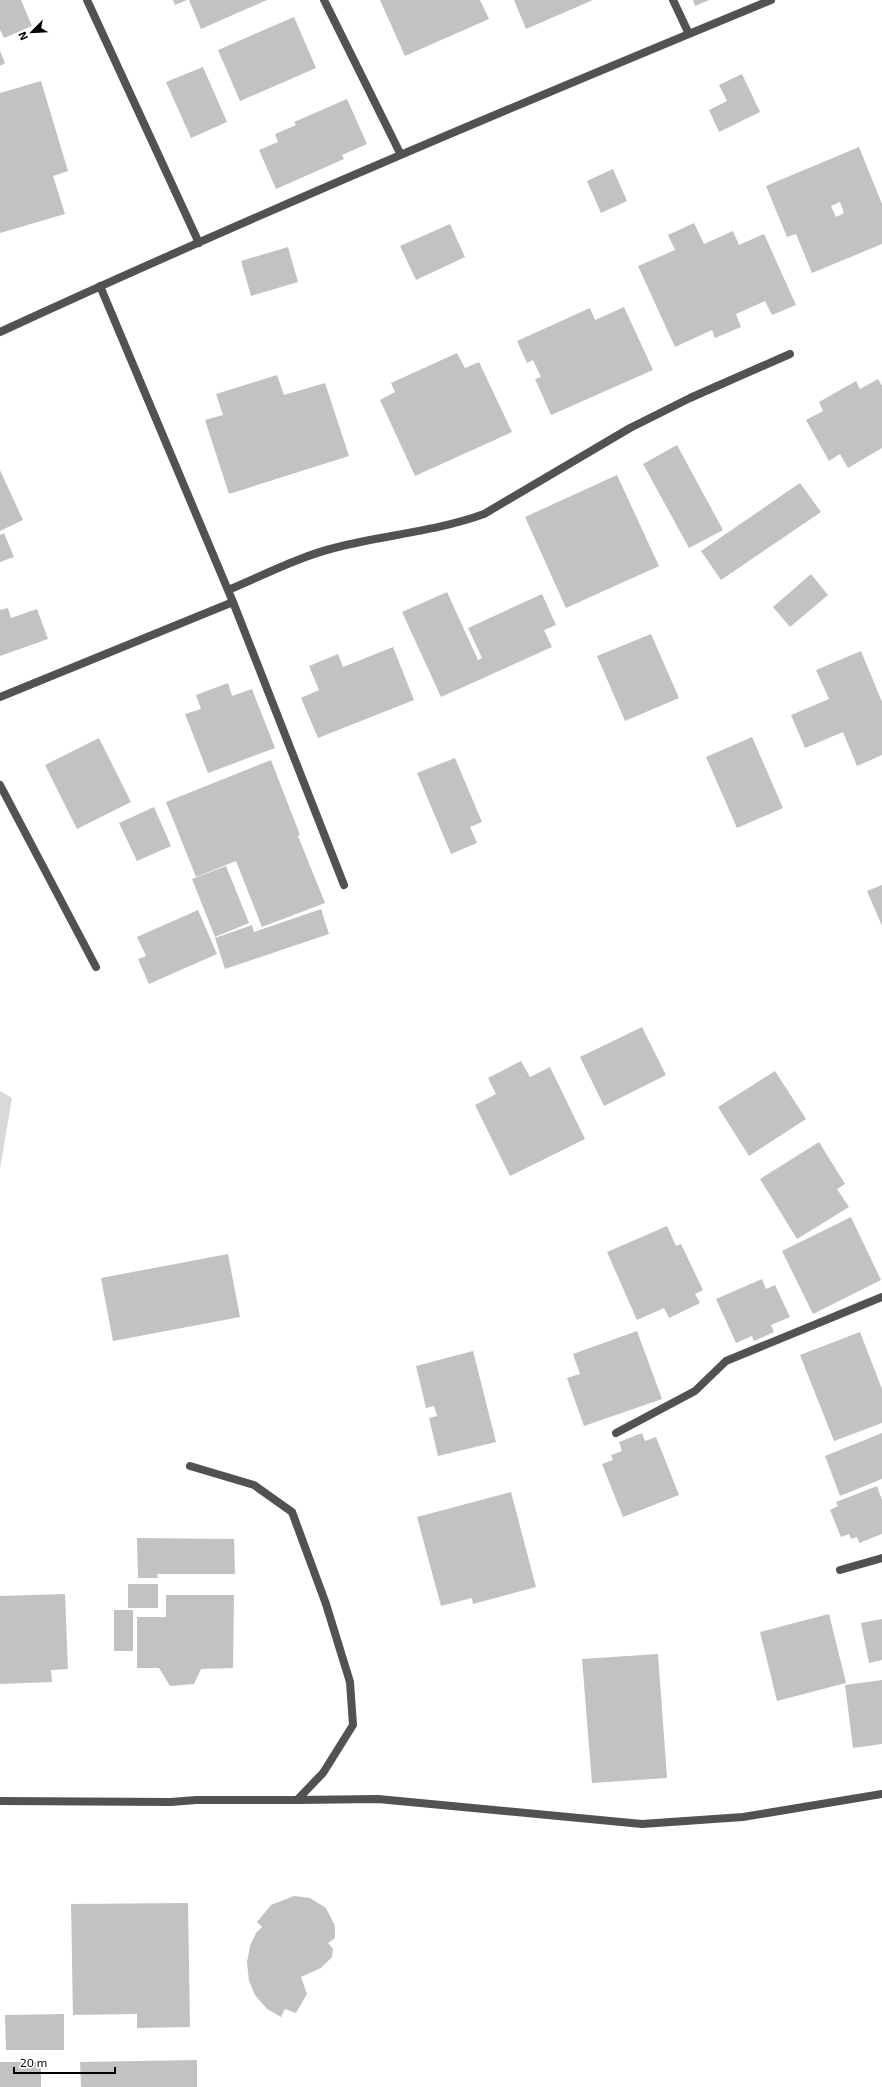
<svg xmlns="http://www.w3.org/2000/svg" width="882" height="2087" font-family="'Exo 2',sans-serif">
<rect width="100%" height="100%" fill="#fff"/>
<path fill="#d9d9d9" d="M0,1091L12,1098L0,1169Z"/>
<path fill="#c2c2c2" fill-rule="evenodd" d="M0,0H21L32,26L4,38L0,30Z
M173,0H187L175,5Z
M189,0H267L201,29Z
M380,0H480L489,19L405,56Z
M514,0H593L526,29Z
M693,0H709L695,6Z
M294,17L316,68L240,101L218,50Z
M0,51L5,63L0,66Z
M203,67L227,122L191,138L166,82Z
M742,74L760,112L719,132L709,110L727,101L719,85Z
M41,81L68,171L53,176L65,214L0,233V93Z
M347,99L367,144L342,155L344,159L276,189L259,150L278,142L275,134L296,125L294,122Z
M859,147L882,204V244L812,273L796,234L787,237L766,186ZM840,202L844,213L836,217L831,206Z
M613,169L627,201L601,213L587,181Z
M694,223L704,244L733,231L739,245L764,234L796,305L772,315L765,301L736,314L741,327L715,338L712,330L675,347L638,266L675,250L668,235Z
M450,224L465,257L416,280L400,246Z
M288,247L298,282L251,296L241,261Z
M624,307L653,370L551,415L535,379L541,377L533,360L527,363L517,341L590,308L595,320Z
M457,353L465,368L479,362L512,432L415,476L380,400L395,392L391,383Z
M277,375L284,395L325,383L349,456L229,494L205,420L223,415L216,394Z
M878,379L882,386V448L848,468L840,454L829,461L806,420L823,411L819,402L856,381L860,389Z
M677,445L723,530L689,548L643,464Z
M0,470L23,520L0,531Z
M617,475L659,566L566,608L525,517Z
M800,483L821,512L721,580L701,551Z
M4,533L14,557L0,562V535Z
M811,574L828,595L790,627L773,607Z
M447,592L478,660L482,658L468,628L542,594L556,625L544,630L552,647L441,697L402,612Z
M8,608L11,618L37,609L48,639L0,656V610Z
M651,634L679,698L625,721L597,656Z
M393,647L414,700L318,738L301,698L319,690L309,666L338,654L343,667Z
M861,651L882,702V755L857,766L843,732L805,748L791,715L829,699L816,670Z
M228,683L232,696L252,689L275,748L208,773L185,714L201,709L196,695Z
M752,737L783,808L737,828L706,757Z
M99,738L131,802L77,829L45,765Z
M455,758L482,822L470,827L477,843L451,854L417,773Z
M271,760L300,835L298,836L325,903L262,927L236,861L196,877L166,802Z
M154,807L171,846L137,861L119,823Z
M226,866L249,923L215,937L192,879Z
M882,885V926L867,891Z
M321,909L329,934L225,969L215,938L252,925L254,932Z
M198,910L217,954L149,984L138,959L146,956L137,937Z
M642,1027L666,1075L604,1106L580,1057Z
M521,1061L530,1077L550,1067L585,1139L510,1176L475,1105L496,1094L488,1078Z
M775,1071L806,1119L749,1156L718,1107Z
M819,1142L845,1184L837,1189L849,1207L797,1239L760,1179Z
M851,1217L881,1280L813,1314L782,1251Z
M667,1226L676,1246L681,1244L703,1290L695,1294L700,1303L669,1318L664,1308L637,1320L607,1252Z
M228,1254L240,1317L113,1341L101,1278Z
M762,1279L766,1289L775,1285L790,1317L771,1325L774,1332L754,1341L752,1336L736,1343L716,1299Z
M637,1331L662,1399L584,1426L567,1378L580,1374L573,1354Z
M860,1332L882,1389V1423L834,1441L800,1355Z
M473,1351L496,1442L438,1456L429,1418L437,1416L434,1406L426,1408L416,1366Z
M642,1433L645,1441L656,1437L679,1495L623,1517L602,1464L613,1460L611,1455L622,1451L619,1442Z
M882,1433V1479L840,1496L825,1456Z
M877,1486L882,1500V1534L859,1543L857,1537L851,1539L849,1534L841,1537L830,1510L838,1506L836,1502Z
M511,1492L536,1587L473,1604L472,1598L441,1606L417,1517Z
M137,1538L234,1539L235,1574H157L158,1578H138Z
M128,1584H158V1608H128Z
M65,1594L68,1669L51,1670L52,1682L0,1684V1596Z
M166,1595H234L233,1668L201,1669L194,1684L170,1686L159,1668H137V1617H166Z
M114,1610H133V1651H114Z
M829,1614L846,1683L777,1701L760,1632Z
M882,1619V1660L869,1663L861,1623Z
M658,1654L667,1778L592,1783L582,1659Z
M882,1680V1744L853,1748L845,1685Z
M294,1896L310,1898L326,1908L335,1926V1938L328,1943L333,1949L332,1957L321,1968L301,1977L307,1994L296,2013L285,2009L281,2017L267,2009L255,1995L249,1981L247,1962L250,1946L256,1933L262,1927L257,1922L271,1905Z
M188,1903L190,2027L137,2028V2014L73,2015L71,1904Z
M64,2014V2050H6L5,2015Z
M197,2060V2087H81L80,2062Z
M0,2062H41V2087H0Z"/>
<g fill="none" stroke-linecap="round" stroke-linejoin="round">
<path stroke="#525252" stroke-width="8" d="M87,0L199,243
M324,0L401,155
M673,0L689,34
M100,286L233,602L344,885
M0,332C254,215 512,107 771,0
M228,590C264,575 300,556 338,547C386,535 437,531 484,514L630,428L690,398L790,354
M0,697L233,602
M0,785L96,967
M616,1433L695,1391L726,1361L882,1297
M840,1570L882,1558
M297,1800L378,1799L642,1824L743,1817L882,1794
M0,1801L171,1802L196,1800H297L323,1773L353,1725L350,1682L326,1604L292,1512L254,1485L190,1466"/>
</g>
<g transform="translate(32 32) rotate(246)" stroke="#ffffff" stroke-width="3" paint-order="stroke">
<path d="M0-3L7 15L0 10L-7 15Z" fill="#000000"/>
<text y="-6" font-size="11" font-weight="bold" text-anchor="middle" fill="#000000">N</text>
</g>
<path d="M14 2067v6h101v-6" fill="none" stroke="#000000" stroke-width="2"/>
<text x="20" y="2067" font-size="12" fill="#000000" stroke="#ffffff" stroke-width="3" paint-order="stroke">20 m</text>
</svg>
